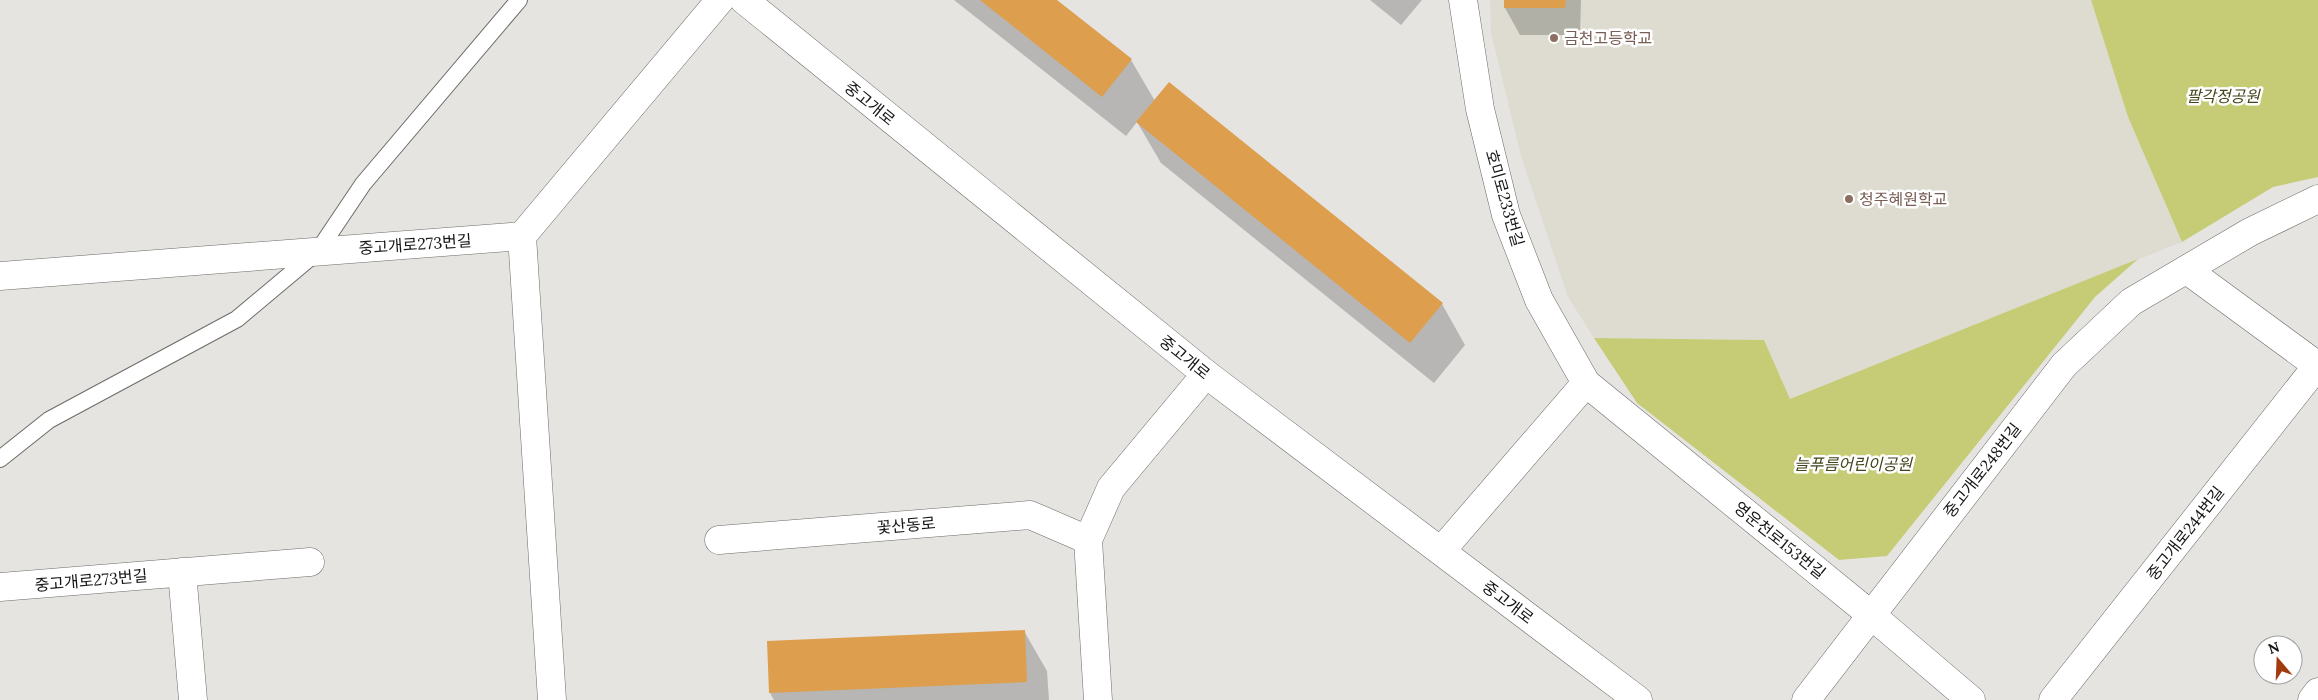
<svg xmlns="http://www.w3.org/2000/svg" width="2318" height="700" font-family="Lora,'Noto Sans KR',serif">
<rect width="100%" height="100%" fill="#e5e4e1"/>
<path fill="#dedcd1" d="M1490,0H2091L2128,117L2182,242L1790,399L1764,340L1594,338L1568,297L1521,156L1491,33Z"/>
<path fill="#c6cc75" d="M2091,0H2318V177L2273,187L2182,242L2128,117Z
M2138,259L2095,297L1887,556L1839,560L1637,403L1594,338L1764,340L1790,399Z"/>
<path fill="#0003" d="M954,0H1055L1131,60L1155,101L1169,84L1442,304L1465,345L1434,383L1161,163L1137,122L1126,136Z
M1370,0H1422L1401,25Z
M1505,0H1581L1580,35H1520L1505,8Z
M1024,631L1047,671L1049,700H774L770,693Z"/>
<path fill="#dd9e4d" d="M980,0H1057L1132,59L1102,97Z
M1504,0H1566L1565,8H1504Z
M1169,82L1443,303L1410,343L1136,122Z
M1025,630L1027,682L769,693L767,641Z"/>
<g fill="none" stroke-linecap="round" stroke-linejoin="round">
<g stroke="#6c6b68" stroke-width="18">
<path id="service" d="M0,459L49,420L237,319L318,251L363,184L519,0"/>
</g>
<g stroke="#6c6b68" stroke-width="29">
<path id="minor" d="M1463,0L1480,109L1506,215L1539,300L1586,383L1870,614L1971,700
M522,236L552,700
M2187,270L2318,366
M0,276L522,236L720,0
M719,540L1030,515L1088,540
M1441,551L1586,383
M182,572L193,700
M0,587L310,562
M1098,700L1088,540L1111,488L1206,374
M1806,700L2064,365L2131,302L2250,232L2318,199
M2053,700L2317,366
M2312,700L2318,692"/>
</g>
<g stroke="#6c6b68" stroke-width="29">
<path id="tertiary" d="M744,0L1206,374L1638,700"/>
</g>
<use href="#service" stroke="#fff" stroke-width="16"/>
<use href="#minor" stroke="#fff" stroke-width="28"/>
<use href="#tertiary" stroke="#fff" stroke-width="28"/>
</g>
<g fill="#8d6e63" stroke="#fff" stroke-width="2">
<circle cx="1554" cy="38" r="5"/>
<circle cx="1849" cy="199" r="5"/>
</g>
<g text-anchor="middle" stroke-width="5" stroke-linejoin="round" paint-order="stroke">
<g font-size="16" fill="#785e54" stroke="#fff" text-anchor="start">
<text x="1564" y="44">금천고등학교</text>
<text x="1859" y="205">청주혜원학교</text>
</g>
<g font-size="16" font-style="italic" fill="#43451c" stroke="#fff">
<text x="2223" y="102">팔각정공원</text>
<text x="1853" y="470">늘푸름어린이공원</text>
</g>
<g font-size="16" fill="#151514" stroke="#fff">
<text transform="translate(870 103) rotate(39)" y="6">중고개로</text>
<text transform="translate(1505 198) rotate(74)" y="6">호미로233번길</text>
<text transform="translate(415 244) rotate(-4)" y="6">중고개로273번길</text>
<text transform="translate(1185 357) rotate(39)" y="6">중고개로</text>
<text transform="translate(1982 470) rotate(-52)" y="6">중고개로248번길</text>
<text transform="translate(906 525) rotate(-5)" y="6">꽃산동로</text>
<text transform="translate(2185 533) rotate(-52)" y="6">중고개로244번길</text>
<text transform="translate(1780 540) rotate(39)" y="6">영운천로153번길</text>
<text transform="translate(91 580) rotate(-5)" y="6">중고개로273번길</text>
<text transform="translate(1508 602) rotate(37)" y="6">중고개로</text>
</g>
</g>
<g transform="translate(2278 660) rotate(341)"><circle r="24" fill="#ffffff" stroke="#a1a1a1"/>
<path d="M0-4L9 19L0 12L-9 19Z" fill="#a13b0e"/>
<text y="-8" font-size="14" font-weight="bold" text-anchor="middle" fill="#151514">N</text>
</g>
</svg>
